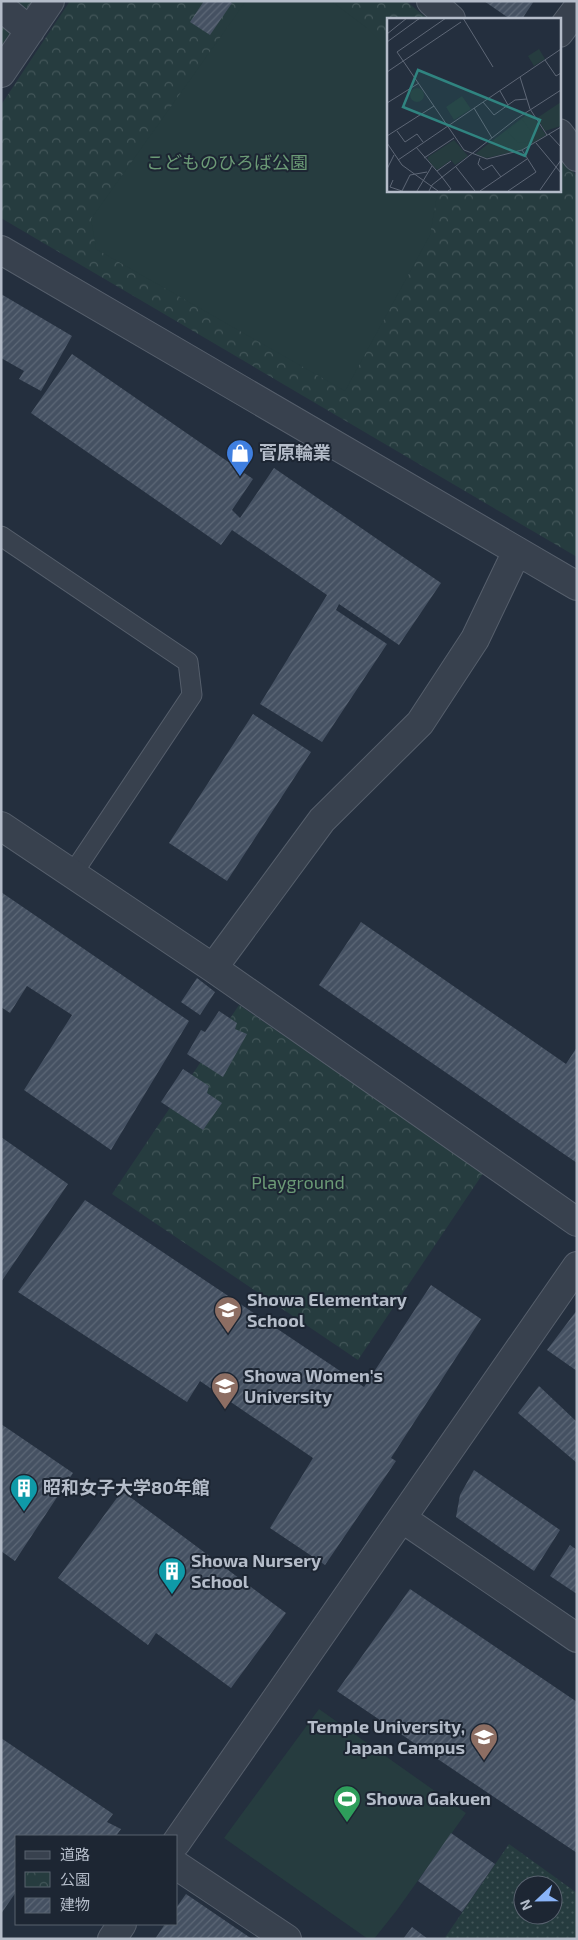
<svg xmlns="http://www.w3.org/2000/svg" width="578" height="1940" font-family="'Exo 2','Noto Sans JP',sans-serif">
<defs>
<pattern id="grass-dots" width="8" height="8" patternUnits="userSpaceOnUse" patternTransform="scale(1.25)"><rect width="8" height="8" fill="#263c3f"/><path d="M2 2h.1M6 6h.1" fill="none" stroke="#435659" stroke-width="1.8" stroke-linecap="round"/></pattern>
<pattern id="park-crowns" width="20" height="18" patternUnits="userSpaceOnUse" patternTransform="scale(1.25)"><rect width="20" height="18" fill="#263c3f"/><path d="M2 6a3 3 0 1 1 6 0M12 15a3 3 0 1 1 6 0" fill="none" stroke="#435659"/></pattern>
<pattern id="building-hatch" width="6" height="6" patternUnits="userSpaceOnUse" patternTransform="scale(1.25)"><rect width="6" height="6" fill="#455162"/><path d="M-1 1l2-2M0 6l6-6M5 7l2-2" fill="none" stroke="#5d6877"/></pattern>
</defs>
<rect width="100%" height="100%" fill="#242f3e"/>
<path fill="url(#grass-dots)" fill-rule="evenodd" d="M509,1844L577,1893V1939H444ZM523,1885H553V1915H523Z"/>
<path fill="url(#park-crowns)" d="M1,1H33L1,46Z
M70,1H406L428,19H388V190H559V152L577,177V557L1,218V105Z
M239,1005L484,1172L358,1360L112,1194Z"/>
<path fill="#263c3f" d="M246,1H331L367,28L388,49V190H438L430,235L345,391L96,249L91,219Z
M319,1709L466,1813L397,1910L374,1939H368L224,1838Z"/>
<path fill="url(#building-hatch)" d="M204,1H229L232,3L210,35L190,22Z
M484,1H534L522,19H510Z
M1,294L72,336L41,391L19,379L24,371L1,358Z
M72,354L253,479L232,510L240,518L274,468L441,583L399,645L339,604L336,610L387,644L322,742L260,704L327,595L232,530L221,545L31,413Z
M253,714L311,752L227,881L169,843Z
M1,892L189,1021L111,1150L24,1090L72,1015L27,986L10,1013L1,1007Z
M361,922L566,1064L577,1047V1163L319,985Z
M197,978L215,992L200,1015L181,1002Z
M219,1011L237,1023L235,1029L247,1034L223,1077L187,1054L201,1030L205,1032Z
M183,1069L209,1086L207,1093L222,1103L203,1130L161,1102Z
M1,1137L68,1184L1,1282Z
M85,1200L364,1387L431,1285L481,1319L391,1458L396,1461L325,1565L270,1528L313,1458L200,1381L187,1402L18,1292Z
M577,1310V1371L547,1350Z
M539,1386L577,1422V1463L518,1413Z
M1,1424L73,1473L15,1561L1,1551Z
M474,1470L560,1530L534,1571L456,1517L460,1495Z
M122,1491L286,1613L231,1688L156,1633L148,1645L58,1578Z
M570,1545L577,1550V1594L550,1576Z
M410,1589L577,1702V1853L337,1691Z
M1,1738L113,1814L107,1822L121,1829L116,1836H16V1892L1,1914Z
M451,1833L495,1864L462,1912L418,1881Z
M186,1894L252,1939H155L165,1924H176V1908Z
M412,1927L428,1939H403Z"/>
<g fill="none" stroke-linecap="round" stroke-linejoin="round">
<g stroke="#565f6c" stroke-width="21">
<path id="lane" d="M1,536L188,662L192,695L73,873"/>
</g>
<g stroke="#565f6c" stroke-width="30">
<path id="street" d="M431,1L451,19
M1,7L30,31
M559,33L577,9
M1,73L50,1
M559,133L577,157
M1,250L577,586
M1,826L213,968L577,1222
M213,968L322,820L420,723L475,639L517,551
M403,1519L577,1638
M176,1843L577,1266
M176,1865L287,1939
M112,1939L122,1924"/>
</g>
<use href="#lane" stroke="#38414e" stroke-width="19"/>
<use href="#street" stroke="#38414e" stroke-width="28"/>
</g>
<defs>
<g id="shop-pin" transform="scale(1.4375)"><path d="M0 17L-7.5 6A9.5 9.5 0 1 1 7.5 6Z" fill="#3f7fe0" stroke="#1d2633"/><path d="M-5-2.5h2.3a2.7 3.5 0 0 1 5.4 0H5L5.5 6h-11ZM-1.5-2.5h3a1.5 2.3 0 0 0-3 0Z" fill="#fff"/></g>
<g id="school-pin" transform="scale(1.4375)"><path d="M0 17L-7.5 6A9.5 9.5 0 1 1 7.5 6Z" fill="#8d6e63" stroke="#1d2633"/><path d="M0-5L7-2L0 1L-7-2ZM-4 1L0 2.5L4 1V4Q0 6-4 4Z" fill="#fff"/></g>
<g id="university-pin" transform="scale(1.4375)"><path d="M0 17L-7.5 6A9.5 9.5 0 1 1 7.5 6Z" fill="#8d6e63" stroke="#1d2633"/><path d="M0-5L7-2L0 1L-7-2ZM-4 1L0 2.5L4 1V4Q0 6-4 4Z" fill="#fff"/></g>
<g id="building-pin" transform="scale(1.4375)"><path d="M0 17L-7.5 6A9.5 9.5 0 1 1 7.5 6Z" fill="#0f9aa8" stroke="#1d2633"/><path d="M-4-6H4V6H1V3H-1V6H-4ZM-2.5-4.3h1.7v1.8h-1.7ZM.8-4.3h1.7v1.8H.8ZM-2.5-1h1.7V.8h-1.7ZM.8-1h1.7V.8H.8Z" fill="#fff"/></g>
<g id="stadium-pin" transform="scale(1.4375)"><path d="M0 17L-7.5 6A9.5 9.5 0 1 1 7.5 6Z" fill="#2e9e5b" stroke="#1d2633"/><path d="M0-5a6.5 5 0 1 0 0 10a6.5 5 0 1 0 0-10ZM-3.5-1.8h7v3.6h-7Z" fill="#fff"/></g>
</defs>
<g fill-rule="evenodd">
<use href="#shop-pin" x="240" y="453"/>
<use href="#school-pin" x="228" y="1310"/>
<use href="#university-pin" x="225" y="1386"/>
<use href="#building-pin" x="24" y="1488"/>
<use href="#building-pin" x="172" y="1571"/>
<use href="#university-pin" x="484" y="1737"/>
<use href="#stadium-pin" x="347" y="1799"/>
</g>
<g text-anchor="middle" stroke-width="4" stroke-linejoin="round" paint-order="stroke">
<g font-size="18" fill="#6b9a76" stroke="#1d2633">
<text x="227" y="169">こどものひろば公園</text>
<text x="298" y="1189">Playground</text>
</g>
<g font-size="18" font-weight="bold" fill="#b4bcc9" stroke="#1d2633" text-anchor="start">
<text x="259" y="459">菅原輪業</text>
<text x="247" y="1306">Showa Elementary<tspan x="247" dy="21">School</tspan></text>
<text x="244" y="1382">Showa Women's<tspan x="244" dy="21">University</tspan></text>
<text x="43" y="1494">昭和女子大学80年館</text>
<text x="191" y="1567">Showa Nursery<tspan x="191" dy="21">School</tspan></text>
<text x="465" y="1733" text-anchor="end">Temple University,<tspan x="465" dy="21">Japan Campus</tspan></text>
<text x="366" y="1805">Showa Gakuen</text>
</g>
</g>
<g transform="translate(387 18)">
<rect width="174" height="174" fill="#242f3e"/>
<path d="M67,122L81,138L68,147L64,142L50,152L41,142V139Z" fill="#263c3f"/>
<path d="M75,78L84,91L67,102L59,89ZM174,84V108L158,113L150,100ZM143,94L159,117L135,132L99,140L88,136Z" fill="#263c3f"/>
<path d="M152,31L158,41L147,48L141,38ZM23 77a7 7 0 1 1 14 0a7 7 0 1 1-14 0ZM135,101L149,120L138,125L130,124L120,113Z" fill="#263c3f"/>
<path fill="none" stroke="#5e6776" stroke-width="1" d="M59,0L10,34L77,132L100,141L135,132L174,109M76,0L106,49M0,16L20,0M0,24L33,0M158,42L169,58L174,55M0,54L74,4M133,59L143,91L160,117M113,73L121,87M96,84L107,97L128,82L140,81M0,85L32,65M87,90L105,120M10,113L18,124L30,116L36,124M162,116L174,129M0,118L47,88M0,125L15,147L51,173M149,125L174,155M29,129L55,159L64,171L61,173M37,140L67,120M93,140L91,146L96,152L105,147L114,159M11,142L174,31M69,149L88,173M0,151L7,137M50,153L64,143M6,162L3,169L15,173M153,172L174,142M15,173L23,157L40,154M30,173L45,148M42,173L45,167L129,101L174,72M93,173L140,141M121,173L149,154L135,132"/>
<path fill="#308480" fill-opacity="0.15" stroke="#308480" stroke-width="2.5" d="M31,52L153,102L138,138L16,89Z"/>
<rect width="174" height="174" fill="none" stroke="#b4bcc9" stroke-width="2.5"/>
</g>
<rect width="578" height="1940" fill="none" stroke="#b4bcc9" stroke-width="5"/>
<rect x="15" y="1835" width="162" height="90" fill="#1d2633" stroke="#59626f"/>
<rect x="25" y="1851" width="25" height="8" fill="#38414e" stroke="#59626f"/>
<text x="60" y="1860" font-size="15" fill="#b4bcc9">道路</text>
<rect x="25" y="1872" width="25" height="15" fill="url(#park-crowns)" stroke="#59626f"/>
<text x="60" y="1885" font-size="15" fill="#b4bcc9">公園</text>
<rect x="25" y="1898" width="25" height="15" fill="url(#building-hatch)" stroke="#59626f"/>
<text x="60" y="1910" font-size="15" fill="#b4bcc9">建物</text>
<g transform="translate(538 1900) rotate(248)"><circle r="24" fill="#1d2633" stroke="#59626f"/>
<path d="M0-4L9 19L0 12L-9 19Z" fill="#8ab4f8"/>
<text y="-8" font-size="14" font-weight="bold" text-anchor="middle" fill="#b4bcc9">N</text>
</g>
</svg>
